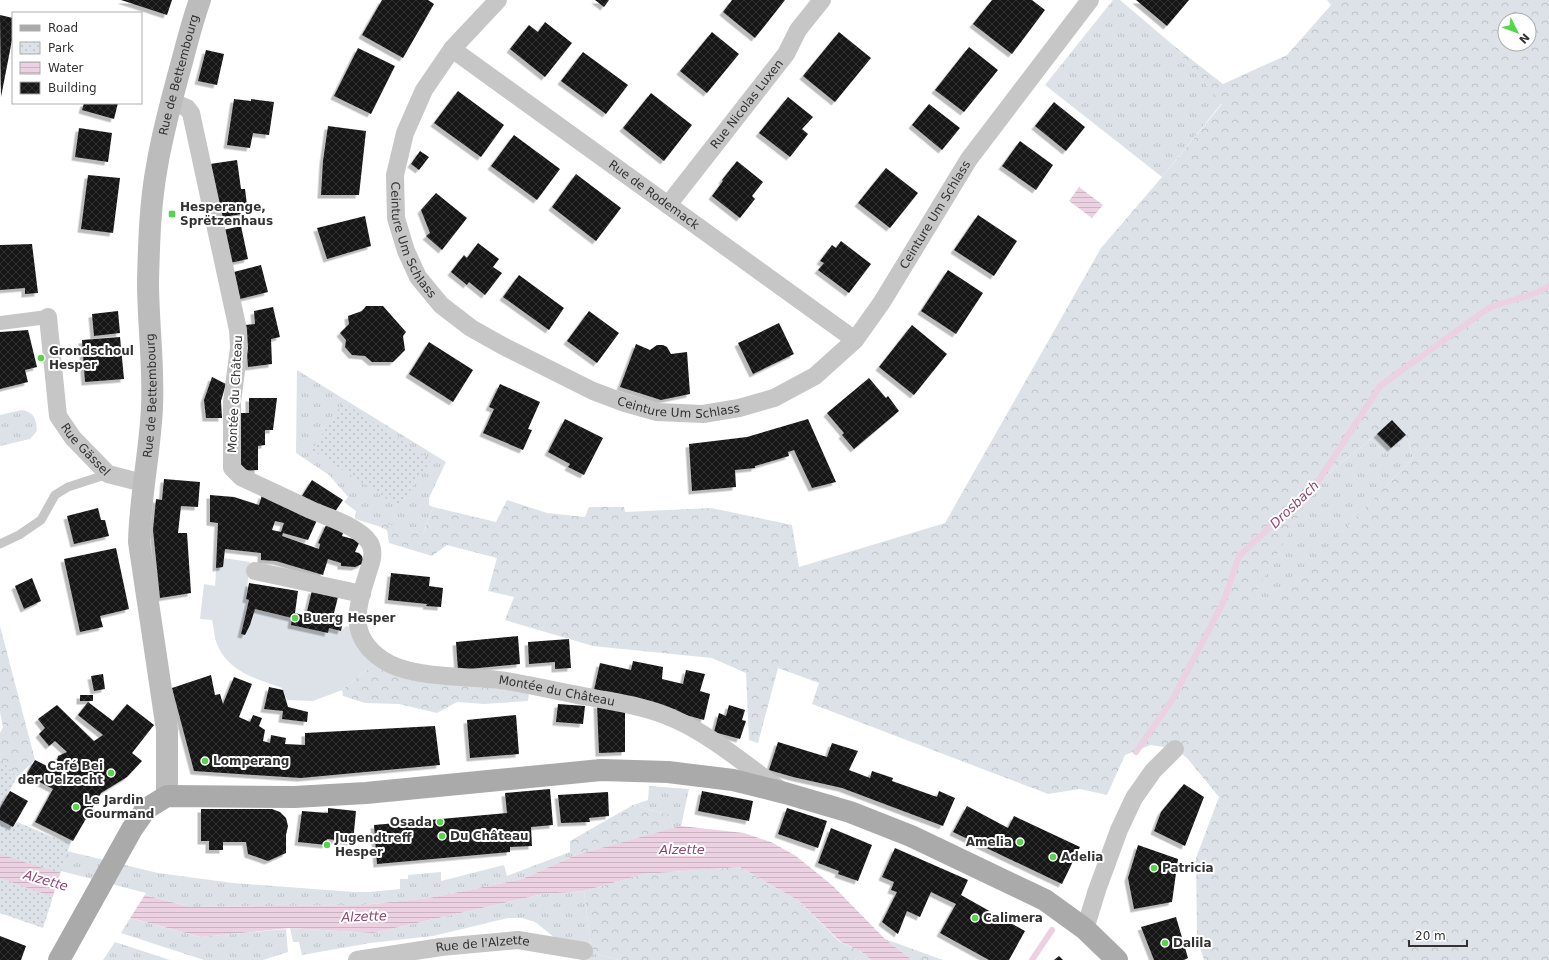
<svg xmlns="http://www.w3.org/2000/svg" width="1549" height="960" font-family="'DejaVu Sans',sans-serif">
<defs>
<pattern id="grass-tufts" width="24" height="20" patternUnits="userSpaceOnUse"><rect width="24" height="20" fill="#dce2e8"/><path d="M3 7l-1-3M5 7V3M7 7l1-3M15 17l-1-3M17 17v-4M19 17l1-3" fill="none" stroke="#bdc2c7"/></pattern>
<pattern id="forest-crowns" width="20" height="18" patternUnits="userSpaceOnUse"><rect width="20" height="18" fill="#dce2e8"/><path d="M2 6a3 3 0 1 1 6 0M12 15a3 3 0 1 1 6 0" fill="none" stroke="#bdc2c7"/></pattern>
<pattern id="park-dots" width="8" height="8" patternUnits="userSpaceOnUse"><rect width="8" height="8" fill="#dce2e8"/><path d="M2 2h.1M6 6h.1" fill="none" stroke="#bdc2c7" stroke-width="1.8" stroke-linecap="round"/></pattern>
<pattern id="water-rules" width="6" height="5" patternUnits="userSpaceOnUse"><rect width="6" height="5" fill="#ebd1e1"/><path d="M0 2.5h6" fill="none" stroke="#cab4c2"/></pattern>
<pattern id="building-cross-hatch" width="8" height="8" patternUnits="userSpaceOnUse"><rect width="8" height="8" fill="#191919"/><path d="M0 0l8 8M0 8l8-8" fill="none" stroke="#323232"/></pattern>
<filter id="shadow"><feDropShadow dx="-3.5" dy="3.5" stdDeviation="0" flood-color="#0004"/></filter>
</defs>
<rect width="100%" height="100%" fill="#fff"/>
<path fill="url(#grass-tufts)" d="M1113,0H1120L1173,45L1222,103L1162,177L1045,85Z
M297,370L446,462L429,498V505L433,507L423,534L384,524L378,526L355,519L356,511L344,502L348,497L329,475L296,453Z
M22,410C35,413 36,419 37,431L30,439L0,446V415Z
M1392,420L1406,435L1413,458L1266,612L1255,592L1317,483L1377,434Z
M649,786L689,789L681,826L673,829L669,815L633,805L648,800Z
M67,851L158,873L233,883L354,892H369L400,889V879H408V875L441,872V881L504,865L507,876L570,852L576,855L522,879L429,898L363,905L190,907L60,872Z
M584,891L592,953L619,960H585L583,951L554,937L535,922L522,918H508L433,936L370,943L302,955L299,942H293L290,928L373,933L543,894Z
M130,918L201,937L286,929L288,952L263,960H204L121,933Z
M115,942L170,960H103Z"/>
<path fill="url(#forest-crowns)" fill-rule="evenodd" d="M1327,0H1549V960H1204L1197,938L1196,858L1219,797L1187,758L1175,749L1151,745L1125,755L1107,795L1080,789L1048,794L812,704L819,683L778,668L758,743L749,740L746,673L712,658L593,646L505,620L514,597L488,591L497,558L447,545L432,556L389,543L387,530L378,526L384,523L423,534L433,507L496,522L507,500L547,513L585,517L589,507H624L625,512L711,508L792,525L799,567L945,523L1101,248L1162,177L1222,104L1173,45L1223,84L1287,55L1331,5ZM1505,20H1529V44H1505ZM1392,420L1406,435L1413,458L1266,611L1256,592L1317,483L1377,434Z
M0,626L35,760L17,777L0,759V733L3,727L0,712Z
M375,663L487,687L529,693L528,701L484,704L457,702L437,713L399,704L365,703L343,696L342,690Z
M633,805L669,815L673,829L576,855L570,852V841Z
M740,867L799,901L840,942L862,952L855,960H619L592,953L584,891L644,874Z
M885,939L943,960H912Z"/>
<path fill="url(#park-dots)" d="M343,402L431,460L399,507L312,450Z
M0,759L17,777L0,808Z
M0,820L13,827L17,822L70,844L43,928L0,913Z"/>
<path fill="#dce2e8" d="M217,557L250,562L246,598L249,600L241,634L244,635L255,609L292,618L291,625L327,633L329,628L341,631L346,626L352,627L375,663L342,690L313,701L287,700L282,688C257,679 228,672 217,644C214,637 214,627 212,620L200,619L204,584L215,586Z
M862,952L871,960H855Z"/>
<path fill="url(#water-rules)" d="M1079,187L1103,205L1092,218L1069,201Z
M681,826L744,833L771,842L796,856L833,886L885,939L912,960H871L862,952L841,942L799,901L740,867L644,874L584,891L543,894L373,933L290,928L201,937L53,897L0,878V854L36,866L190,907L363,905L429,898L522,879L576,855Z"/>
<path fill="#fff" d="M61,871L146,893L129,920L52,899Z"/>
<g fill="none" stroke-linecap="round" stroke-linejoin="round">
<path stroke="#ebd1e1" stroke-width="6" d="M1136,752L1172,700L1223,603L1239,556L1317,483L1380,386L1490,307L1536,293L1549,286
M1032,960L1052,930"/>
</g>
<path fill="url(#building-cross-hatch)" fill-rule="evenodd" filter="url(#shadow)" d="M121,0H172L167,15Z
M382,0H428L434,4L403,58L362,35Z
M595,0H609L604,7Z
M732,0H785L755,38L723,12Z
M992,0H1032L1045,10L1012,54L973,24Z
M1136,0H1189L1167,26Z
M0,15L13,18V35L1,97Z
M545,22L572,43L545,77L510,49L529,25L538,32Z
M712,32L739,54L707,93L680,71Z
M839,32L871,58L835,102L803,76Z
M969,47L998,70L964,112L935,90Z
M358,48L395,66L371,114L334,96Z
M206,50L224,54L217,85L198,81Z
M583,52L628,85L606,114L561,81Z
M458,91L504,125L481,157L434,123Z
M651,93L692,125L664,161L623,128Z
M788,97L813,117L802,129L808,134L790,157L759,133Z
M234,99L251,101V99L274,102L269,135L253,133L250,148L227,145Z
M1054,102L1085,127L1066,151L1035,126Z
M84,103H118L114,119L82,110Z
M929,104L960,128L942,150L912,125Z
M328,126L366,131L359,195H321L323,161Z
M79,128L112,133L108,162L75,157Z
M514,135L560,169L537,200L491,166Z
M1020,141L1053,165L1036,190L1002,166Z
M420,151L429,157L419,170L411,164Z
M237,160L241,189H245L248,213L218,218L210,164Z
M737,161L763,182L752,196L755,199L740,218L712,196L723,181L722,180Z
M886,168L918,193L890,228L858,203Z
M576,174L621,208L596,241L552,207Z
M88,175L120,178L113,233L81,229Z
M436,193L467,218L442,250L426,236L430,233L421,210Z
M978,215L1017,241L994,276L954,250Z
M365,216L371,246L327,259L317,228Z
M241,226L248,259L230,263L223,230Z
M841,241L871,264L849,293L818,270L824,263L820,261L832,245L836,248Z
M478,243L499,259L493,267L502,273L485,295L469,282L467,285L451,272L464,255L467,258Z
M32,244L38,293L25,294V288L0,290V245Z
M261,265L268,292L236,300L230,273Z
M948,270L983,293L956,334L921,311Z
M519,275L564,308L549,330L503,297Z
M366,306H383L406,332L403,336L405,350L393,362H372L365,356L352,355L345,347L346,340L340,333L349,324L348,316L362,311Z
M273,307L280,337L271,339L272,364L248,367L245,325L255,324L254,311Z
M118,311L120,333L94,336L92,314Z
M589,311L619,333L597,363L567,341Z
M779,323L794,354L753,374L738,343Z
M912,325L947,354L914,395L879,367Z
M28,330L37,367L25,370L28,382L0,389V332Z
M120,337L124,379L85,382L82,340Z
M429,342L473,370L453,402L409,374Z
M636,344L650,350L657,345H663L667,347L671,354L687,352L690,394L661,400L620,387Z
M212,377L226,384L221,401L222,418H206L204,400Z
M869,378L886,398L888,396L899,411L854,449L842,435L844,433L827,413Z
M500,384L540,402L528,429L532,430L523,450L483,433L494,409L489,407Z
M249,398H277L273,430H265V445L258,446V470L240,471V413H249Z
M565,419L603,438L584,475L568,467L570,464L548,452Z
M808,419L836,482L812,488L794,450L788,452L789,456L755,466V468L735,470L736,487L692,491L689,444L747,437Z
M1392,420L1406,435L1391,448L1377,434Z
M164,479L200,482L198,507L181,506L178,533H187L191,593L160,598L153,530L156,499L162,500Z
M312,480L343,500L332,516L302,496Z
M210,495L234,497L259,505L262,495L318,518L308,540L283,533L282,536L319,549L320,544L318,543L327,523L343,533L342,536L360,541L355,552L359,553L362,556L363,560L362,564L355,567L341,566V563L328,559L323,575L276,561L261,560V553L225,549L223,567L216,568L218,523L210,522ZM275,521L284,523L281,532L272,530Z
M98,508L101,520H105L109,536L74,544L67,516Z
M116,548L129,609L100,616L103,627L80,632L64,559Z
M391,573L430,577L429,586L443,588L441,607L426,606L427,604L388,600Z
M32,578L41,601L24,609L15,586Z
M249,583L298,591L295,613L306,616L312,590L338,597L334,613L344,616L341,631L329,628L328,633L291,625L292,618L255,609L250,625L245,635L241,634L249,600L246,599Z
M518,636L520,664L458,670L456,642Z
M569,639L571,668L555,669V662L529,664L528,642Z
M633,661L663,667L662,679L683,684L686,670L705,674L700,691L710,694L704,720L675,712L677,710L594,690L600,663L631,670Z
M103,674L105,689L94,691L91,676Z
M211,675L215,695L220,694L223,704L234,677L252,684L239,717L250,722L253,715L262,718L259,726L265,730L263,741L270,743L271,735L286,738L285,744L305,745V733L435,726L440,765L301,778L194,771L172,688Z
M269,687L283,690L288,707L308,712L307,722L282,719L283,711L264,709Z
M80,695H93V701H80Z
M88,702L113,721L127,704L154,725L132,753L142,761L127,777L101,793L73,841L35,822L53,789L26,775L35,760L57,771L60,763L57,760L58,756L67,752L55,741L49,746L39,734L45,728L38,719L57,705L94,741L103,735L78,715Z
M558,704L585,706L583,724L556,722Z
M597,704L625,710V752L599,753Z
M729,705L745,710L742,720L746,721L740,739L714,732L719,713L726,716Z
M516,715L519,754L470,758L467,720Z
M778,742L827,757L832,743L858,751L849,770L870,778L872,771L893,778L892,781L937,797L939,791L955,798L943,826L842,788L793,777L769,770Z
M1184,784L1204,797L1185,846L1154,831L1161,812Z
M550,789L553,825L531,827L532,846L510,847V852L377,864L374,825L507,813L505,793Z
M10,791L28,801L13,827L0,820V808Z
M702,791L753,801L749,821L698,811Z
M608,792L609,816L589,818L590,822L561,823L558,795Z
M967,806L1008,828L1014,816L1080,847L1062,884L953,832Z
M328,808L356,811L353,842L327,839L326,845L298,842L302,811L328,813Z
M787,808L827,821L818,848L778,834Z
M201,809H272L280,812L286,818L288,826L286,835V853L268,861L248,854L246,842H223V850H209V841H201Z
M831,828L872,845L858,881L838,874L839,871L818,863Z
M1138,845L1178,859L1172,902L1134,909L1128,878Z
M895,848L968,880L961,895L1025,931L1009,960H989L940,933L956,904L931,892L920,917L907,911L898,934L882,922L897,892L891,890L894,882L882,877Z
M1176,917L1188,958L1184,960H1154L1141,927Z
M0,936L26,946L21,960H0Z
M1059,956L1063,960H1054Z"/>
<g fill="none" stroke-linecap="round" stroke-linejoin="round">
<path stroke="#c6c6c6" stroke-width="9" d="M0,544L19,535L41,520L55,495L68,487L108,474"/>
<path stroke="#c6c6c6" stroke-width="14" d="M0,323L48,317"/>
<g stroke="#c6c6c6" stroke-width="18">
<path id="s1" d="M498,0L452,49L424,90L405,133L395,175L396,218L406,251L418,277L441,305L471,328L503,346L593,391L625,403L657,412L703,414L739,408L774,398L815,376L855,340L882,302L969,159L1090,0"/>
<path id="s2" d="M452,49L855,340"/>
<path id="s3" d="M170,101L187,108L191,113L238,330L239,348L232,402V468L241,477C264,488 288,499 311,510C328,517 359,527 369,542C375,550 372,561 369,569C358,605 345,635 383,660C412,680 472,675 507,681C536,686 565,693 594,698C620,703 648,707 672,718C710,734 747,766 781,790"/>
<path id="s4" d="M668,205L786,54L798,30L822,0"/>
<path id="s5" d="M48,317L58,416L73,438L108,474L143,483"/>
<path d="M255,571L362,594"/>
<path d="M1085,929L1097,890L1119,830L1134,798L1153,771L1175,749"/>
<path id="s6" d="M357,960L441,947L518,940L584,951"/>
</g>
<path stroke="#bcbcbc" stroke-width="22" id="s7" d="M167,796V730L139,542C140,497 150,452 152,407C154,365 148,323 148,281C149,242 150,204 157,166C163,130 173,94 183,58C188,39 193,19 200,0"/>
<path stroke="#aaa" stroke-width="22" d="M59,960L132,829L146,809L167,796L294,797L366,793L601,770L668,772L733,780L785,793L850,812L911,836L1045,900L1085,929L1117,960"/>
</g>
<g fill="#53d648" stroke="#fff" stroke-width="1.5">
<rect x="168" y="210" width="8" height="8" rx="2"/>
<circle cx="41" cy="358" r="4"/>
<circle cx="295" cy="618" r="4"/>
<circle cx="205" cy="761" r="4"/>
<circle cx="111" cy="773" r="4"/>
<circle cx="76" cy="807" r="4"/>
<circle cx="440" cy="822" r="4"/>
<circle cx="442" cy="836" r="4"/>
<circle cx="1020" cy="842" r="4"/>
<circle cx="327" cy="845" r="4"/>
<circle cx="1053" cy="857" r="4"/>
<circle cx="1154" cy="868" r="4"/>
<circle cx="975" cy="918" r="4"/>
<circle cx="1165" cy="943" r="4"/>
</g>
<g text-anchor="middle" stroke-width="4" stroke-linejoin="round" paint-order="stroke">
<g font-size="12" fill="#323232" stroke="#fff">
<text dy="4" stroke="none"><textPath href="#s7" startOffset="727">Rue de Bettembourg</textPath></text>
<text dy="4" stroke="none"><textPath href="#s4" startOffset="128">Rue Nicolas Luxen</textPath></text>
<text dy="4" stroke="none"><textPath href="#s2" startOffset="249">Rue de Rodemack</textPath></text>
<text dy="4" stroke="none"><textPath href="#s1" startOffset="960">Ceinture Um Schlass</textPath></text>
<text dy="4" stroke="none"><textPath href="#s1" startOffset="276">Ceinture Um Schlass</textPath></text>
<text transform="translate(235 394) rotate(-87)" y="4">Montée du Château</text>
<text dy="4" stroke="none"><textPath href="#s7" startOffset="403">Rue de Bettembourg</textPath></text>
<text dy="4" stroke="none"><textPath href="#s1" startOffset="613">Ceinture Um Schlass</textPath></text>
<text dy="4" stroke="none"><textPath href="#s5" startOffset="143">Rue Gässel</textPath></text>
<text dy="4" stroke="none"><textPath href="#s3" startOffset="850">Montée du Château</textPath></text>
<text dy="4" stroke="none"><textPath href="#s6" startOffset="127">Rue de l'Alzette</textPath></text>
</g>
<g font-size="12" font-weight="bold" fill="#323232" stroke="#fff" text-anchor="start">
<text x="180" y="211">Hesperange,<tspan x="180" dy="14">Sprëtzenhaus</tspan></text>
<text x="49" y="355">Grondschoul<tspan x="49" dy="14">Hesper</tspan></text>
<text x="303" y="622">Buerg Hesper</text>
<text x="213" y="765">Lomperang</text>
<text x="103" y="770" text-anchor="end">Café Bei<tspan x="103" dy="14">der Uelzecht</tspan></text>
<text x="84" y="804">Le Jardin<tspan x="84" dy="14">Gourmand</tspan></text>
<text x="432" y="826" text-anchor="end">Osada</text>
<text x="450" y="840">Du Château</text>
<text x="335" y="842">Jugendtreff<tspan x="335" dy="14">Hesper</tspan></text>
<text x="1012" y="846" text-anchor="end">Amelia</text>
<text x="1061" y="861">Adelia</text>
<text x="1162" y="872">Patricia</text>
<text x="983" y="922">Calimera</text>
<text x="1173" y="947">Dalila</text>
</g>
<g font-size="13" font-style="italic" fill="#8e4773" stroke="#fff">
<text transform="translate(1294 504) rotate(-44)" y="5">Drosbach</text>
<text x="682" y="854">Alzette</text>
<text transform="translate(46 880) rotate(16)" y="5">Alzette</text>
<text transform="translate(364 916) rotate(-2)" y="5">Alzette</text>
</g>
</g>
<rect x="12" y="12" width="130" height="92" fill="#ffffff" stroke="#adadad"/>
<rect x="20" y="25" width="20" height="6" fill="#aaaaaa" stroke="#adadad"/>
<text x="48" y="32" font-size="12" fill="#323232">Road</text>
<rect x="20" y="42" width="20" height="12" fill="url(#park-dots)" stroke="#adadad"/>
<text x="48" y="52" font-size="12" fill="#323232">Park</text>
<rect x="20" y="62" width="20" height="12" fill="url(#water-rules)" stroke="#adadad"/>
<text x="48" y="72" font-size="12" fill="#323232">Water</text>
<rect x="20" y="82" width="20" height="12" fill="url(#building-cross-hatch)" stroke="#adadad"/>
<text x="48" y="92" font-size="12" fill="#323232">Building</text>
<g transform="translate(1517 32) rotate(132)"><circle r="19" fill="#ffffff" stroke="#adadad"/>
<path d="M0-3L7 15L0 10L-7 15Z" fill="#53d648"/>
<text y="-6" font-size="11" font-weight="bold" text-anchor="middle" fill="#323232">N</text>
</g>
<path d="M1409 940v6h58v-6" fill="none" stroke="#323232" stroke-width="2"/>
<text x="1415" y="940" font-size="12" fill="#323232" stroke="#ffffff" stroke-width="3" paint-order="stroke">20 m</text>
</svg>
